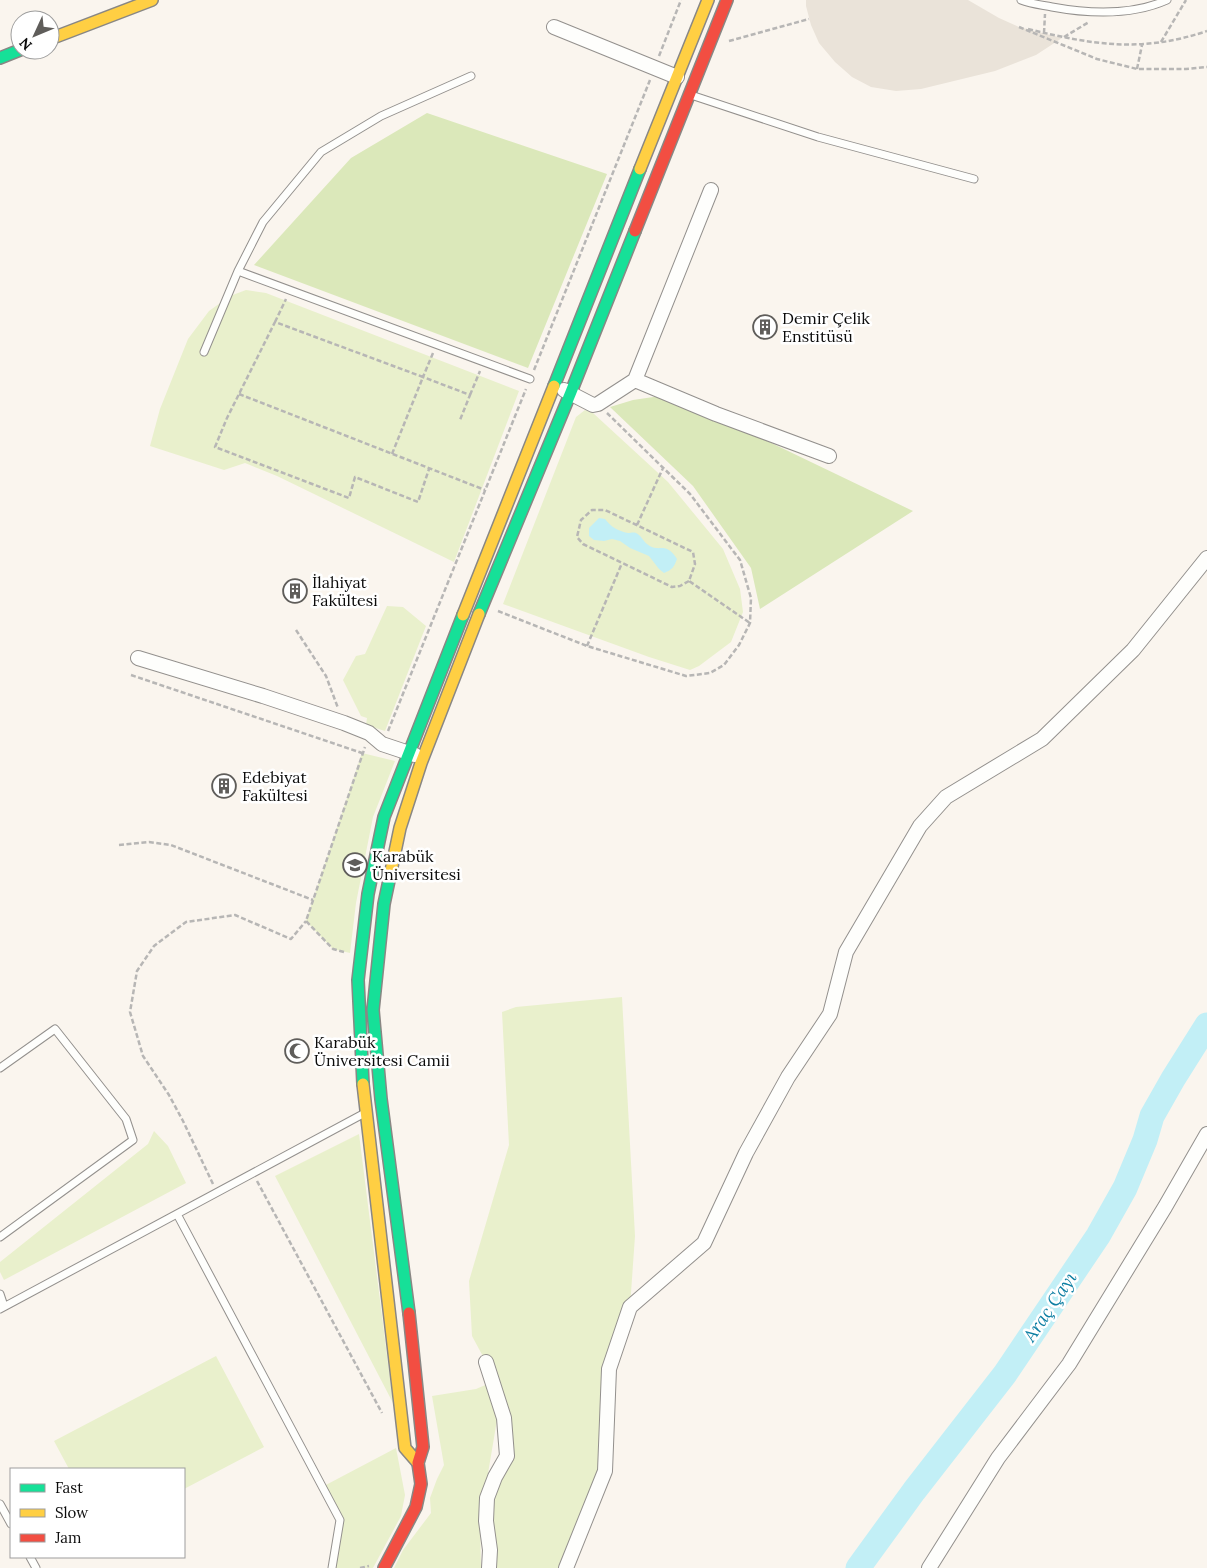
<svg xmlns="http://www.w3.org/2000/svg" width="1207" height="1568" font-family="Lora,serif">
<rect width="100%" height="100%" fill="#faf5ee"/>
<path fill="#e9f0cc" d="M246,290L266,293L519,391L454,562L277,476L245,463L224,470L150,446L160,409L188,339L209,311L230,296Z
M585,410L593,413L668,482L723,549L740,589L743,612L731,642L699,666L690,670L649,657L503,604L576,417Z
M387,606L403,607L426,626L385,731L366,725L367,718L361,716L343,680L356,656L365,654Z
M362,753L395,761L373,817L356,903L350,953L333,949L306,921Z
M622,997L635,1236L630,1307L609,1369L605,1471L566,1568H489L486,1521L507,1456L486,1362L472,1336L469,1281L509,1145L502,1012L516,1007Z
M154,1131L168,1146L186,1183L4,1280L0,1272V1262L148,1144Z
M359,1134L393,1403L275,1176Z
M216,1356L264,1447L184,1489V1469H69L54,1441Z
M490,1383L497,1420L480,1521L481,1568H394L403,1550L431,1513L430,1498L437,1479L444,1465L432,1396L476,1389Z
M396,1448L405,1495L401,1516L373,1568H332L340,1520L322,1487Z"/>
<path fill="#dbe8ba" d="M427,113L607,174L528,368L254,265L351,158Z
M660,396L761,438L913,511L760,609L751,568L693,486L610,407L633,400Z"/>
<path fill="#eae3d9" d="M806,0H968L999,18L1019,27L1062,38L1036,55L995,71L921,89L896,91L871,87L852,77L835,62L819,43L811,25L806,6Z"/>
<path fill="#c2eff6" d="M599,518L605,519C611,527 618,531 628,533C631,533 633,532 636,533C641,535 643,541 647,544C659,554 665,540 677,559C674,567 672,570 664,573L659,569L649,556L630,548L620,541L612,539L604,541L594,540L589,536V528Z"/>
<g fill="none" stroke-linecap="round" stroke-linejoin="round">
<path stroke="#c2eff6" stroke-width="25" d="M858,1568L914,1491L1005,1374L1098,1236L1125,1188L1145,1140L1152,1116L1173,1079L1207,1025"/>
<g stroke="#93908d" stroke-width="9">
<path id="lane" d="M1021,0C1031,4 1042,5 1052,7C1090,14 1131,16 1167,0
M691,95L818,137L974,179
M238,271L530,379
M204,352L238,271L263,222L321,152L381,116L471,76
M0,1068L55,1029L126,1119L133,1140L0,1237
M177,1214L340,1520L332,1568
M0,1294L4,1306
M0,1309L363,1114
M0,1504L11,1524
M30,1557L36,1568"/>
</g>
<g stroke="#93908d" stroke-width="16">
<path id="street" d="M554,27L677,77
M635,380L716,414L829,456
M564,390L593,405L598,404L635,380L711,190
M138,658L263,696L344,723L369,733L382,744L415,755
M486,1362L504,1418L507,1456L495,1477L487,1498L486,1521L490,1550L489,1568
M566,1568L605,1471L609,1369L630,1307L704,1243L746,1153L788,1077L830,1014L846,952L920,826L946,797L1042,739L1133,650L1207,558
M929,1568L998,1458L1069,1364L1165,1207L1207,1134"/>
</g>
<g stroke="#898784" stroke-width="14">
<path id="fast" d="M0,58L20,50
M554,386L640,169
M479,614L571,392L635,231
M391,871L384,904L373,1010L381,1099L409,1313
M363,1084L358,980L368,894L384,817L463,615"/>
</g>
<g stroke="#898784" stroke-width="14">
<path id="slow" d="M50,39L152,0
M640,169L708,0
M463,615L554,386
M391,871L400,828L421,763L479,614
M363,1084L405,1448L418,1463"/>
</g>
<g stroke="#898784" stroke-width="14">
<path id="jam" d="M635,231L727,0
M384,1568L416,1507L421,1484L418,1463L423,1447L409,1313"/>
</g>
<path stroke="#b7b6b5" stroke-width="2.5" stroke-dasharray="5 2.5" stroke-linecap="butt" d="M1019,27L1097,59L1137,69H1186L1207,67
M1028,29C1093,45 1142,53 1207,31
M1044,33L1045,14
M1064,37L1089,22
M729,41L809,19
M1161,42L1186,0
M659,56L681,0
M1137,69L1142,45
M275,322L286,299
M433,353L423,377L470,395L460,420
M534,370L650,80
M239,394L485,490
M470,395L480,371
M392,454L423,377L275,322L227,418L215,447L349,498L355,477L418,502L429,469
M637,525L663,468
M689,581L680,586L672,587L583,544L577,537L581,520L592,510H605L693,552L695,564L689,581L750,623
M498,611L587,646L686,676L710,673L724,665L739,645L750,623L751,598L740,560L690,494L607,413
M296,630L326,676L338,708
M587,646L622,563
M131,675L362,753
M388,731L526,389
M119,845L149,842L171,845L313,900
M344,952L333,949L306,921L365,747
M257,1181L382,1413
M213,1184L183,1121L169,1095L143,1056L130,1012L137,971L154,946L186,922L235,915L291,939L306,921
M360,1568L369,1566"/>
<use href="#lane" stroke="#fefefc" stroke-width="7"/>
<use href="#street" stroke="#fefefc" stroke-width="14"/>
<use href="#fast" stroke="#16e098" stroke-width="11"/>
<use href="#slow" stroke="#ffcf43" stroke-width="11"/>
<use href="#jam" stroke="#f24e42" stroke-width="11"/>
</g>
<defs>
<g id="building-ring" transform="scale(1.25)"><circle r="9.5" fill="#fff" stroke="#5f5d5a" stroke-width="1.5"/><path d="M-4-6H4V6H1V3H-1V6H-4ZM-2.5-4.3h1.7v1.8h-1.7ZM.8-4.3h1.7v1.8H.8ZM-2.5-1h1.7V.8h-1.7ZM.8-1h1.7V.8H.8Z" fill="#5f5d5a"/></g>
<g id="university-ring" transform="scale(1.25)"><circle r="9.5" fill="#fff" stroke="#5f5d5a" stroke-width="1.5"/><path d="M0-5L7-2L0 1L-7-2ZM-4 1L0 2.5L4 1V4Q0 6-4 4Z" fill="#5f5d5a"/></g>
<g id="mosque-ring" transform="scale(1.25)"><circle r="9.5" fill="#fff" stroke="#5f5d5a" stroke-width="1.5"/><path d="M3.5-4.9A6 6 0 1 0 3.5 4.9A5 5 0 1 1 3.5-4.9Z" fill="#5f5d5a"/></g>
</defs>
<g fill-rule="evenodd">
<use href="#building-ring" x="765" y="327"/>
<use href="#building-ring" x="295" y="591"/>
<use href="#building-ring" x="224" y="786"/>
<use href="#university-ring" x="355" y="865"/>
<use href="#mosque-ring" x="297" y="1051"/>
</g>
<g text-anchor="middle" stroke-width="5" stroke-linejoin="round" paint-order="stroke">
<g font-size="16" fill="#0b0b0b" stroke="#fff" text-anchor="start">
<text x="782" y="324">Demir Çelik<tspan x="782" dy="18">Enstitüsü</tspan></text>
<text x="312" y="588">İlahiyat<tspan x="312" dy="18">Fakültesi</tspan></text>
<text x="242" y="783">Edebiyat<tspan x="242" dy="18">Fakültesi</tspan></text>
<text x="372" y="862">Karabük<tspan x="372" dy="18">Üniversitesi</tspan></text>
<text x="314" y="1048">Karabük<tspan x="314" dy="18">Üniversitesi Camii</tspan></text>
</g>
<g font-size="18" font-style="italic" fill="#0e7fa3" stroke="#fff">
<text transform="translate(1050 1307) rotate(-56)" y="6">Araç Çayı</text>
</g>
</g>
<rect x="10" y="1468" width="175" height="90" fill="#ffffff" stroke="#9d9d9d"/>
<rect x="20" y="1484" width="25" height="8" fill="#16e098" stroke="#9d9d9d"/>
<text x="55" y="1493" font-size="15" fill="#0b0b0b">Fast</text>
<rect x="20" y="1509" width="25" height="8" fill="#ffcf43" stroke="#9d9d9d"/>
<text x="55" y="1518" font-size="15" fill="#0b0b0b">Slow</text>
<rect x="20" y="1534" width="25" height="8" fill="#f24e42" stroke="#9d9d9d"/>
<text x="55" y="1543" font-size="15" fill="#0b0b0b">Jam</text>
<g transform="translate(35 35) rotate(226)"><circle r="24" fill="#ffffff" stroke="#9d9d9d"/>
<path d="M0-4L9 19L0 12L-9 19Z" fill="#5f5d5a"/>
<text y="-8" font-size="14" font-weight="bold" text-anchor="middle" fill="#0b0b0b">N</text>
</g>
</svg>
